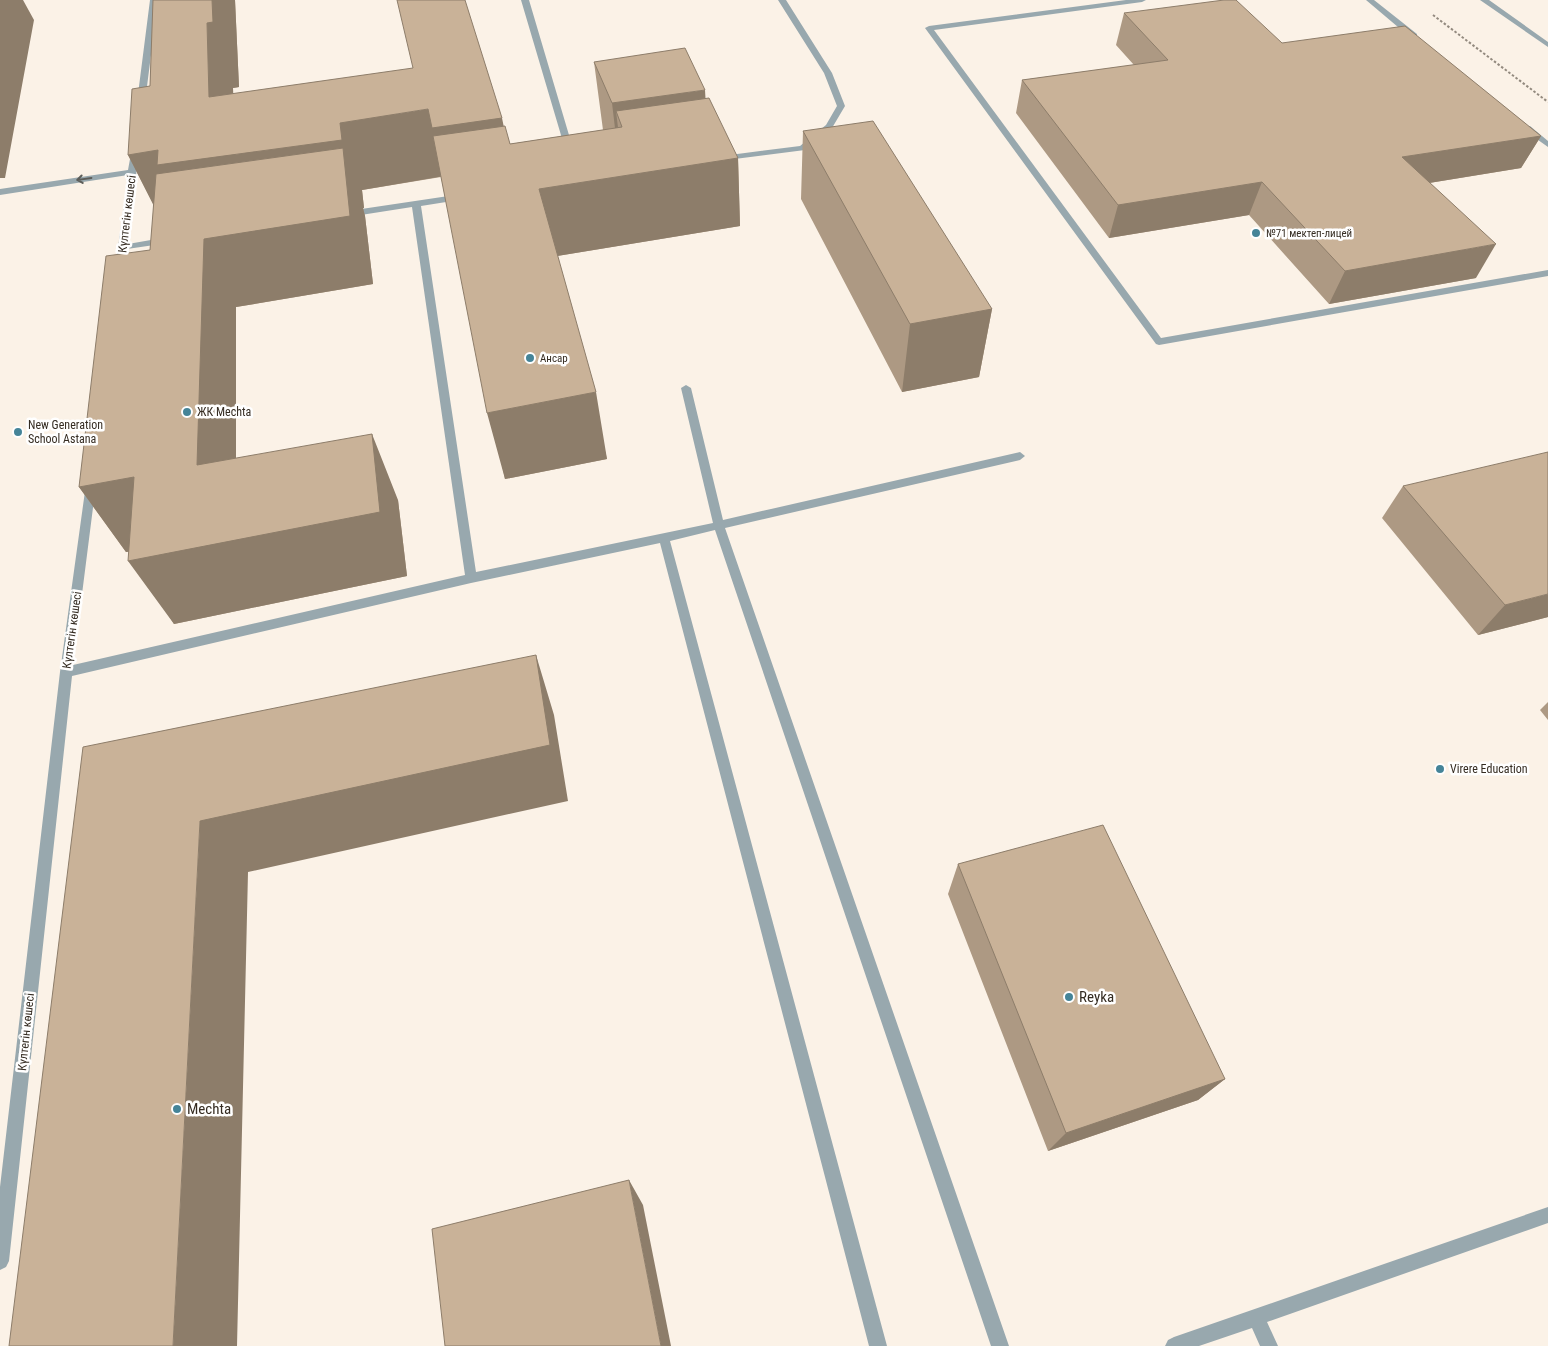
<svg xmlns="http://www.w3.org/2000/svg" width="1548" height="1346" font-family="'Roboto Condensed',sans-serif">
<rect width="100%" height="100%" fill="#fbf2e7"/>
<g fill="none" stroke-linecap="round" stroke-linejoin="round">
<path stroke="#938a7f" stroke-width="2" stroke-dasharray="2.5 2" stroke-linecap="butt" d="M1433,15L1548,102"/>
<path fill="#98a8ae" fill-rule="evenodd" d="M150,0H158L145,102L141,104L137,102Z
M521,0H529L574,152L573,154L566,152Z
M778,0H786L832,73L845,106L832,128L805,150L719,161V157L722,156L800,146L826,125L837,106L824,73Z
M1126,0H1146L1142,2L934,30L1161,338L1548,270V276L1159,345L1156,344L925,28L929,26Z
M1366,0H1374L1417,34V38H1411Z
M1480,0H1489L1548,42V47Z
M1524,126H1530L1548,141V147L1524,130Z
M132,148L139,150L128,244L168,237L173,240L168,243L127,249L123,271L120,272L115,269L128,175L0,195V189L128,170Z
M462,194L466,197L465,199L421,206L476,572L713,523L681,388L686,385L691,388L723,520L1020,452L1025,456L1020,460L725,528L1009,1346H991L715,530L670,541L887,1346H869L660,543L471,583L72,676L9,1261L6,1267L0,1270V1187L60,672L86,484L91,480L96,484L73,665L465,575L412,207L348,217L344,214L348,211Z
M1548,1207V1223L1267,1322L1278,1346H1260L1252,1328L1199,1346H1165L1168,1340L1174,1337Z"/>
</g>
<path fill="#ad9983" d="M153,0H235L239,87L233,88V94L504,127L510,144L603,130L594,62L706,99L738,158L740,226L557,256L607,459L505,479L441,177L362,190L364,208H363L365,216L373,284L236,307V458L398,500L407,576L174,624L129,552H126L79,487L150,250L154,205L128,155L150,86Z
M1124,13L1282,43L1541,136L1521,168L1429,183L1476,278L1329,304L1249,215L1109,238L1016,113L1022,80L1134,65L1116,45Z
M803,131L992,309L979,377L902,392L801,199Z
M1403,486L1548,617L1478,635L1382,518Z
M1548,702V720L1540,710Z
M958,864L1225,1079L1198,1100L1048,1151L948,894Z"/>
<path fill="#8d7d6a" d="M0,0H23L34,20L5,178H0Z
M212,0H235L239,87L233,88L236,155L340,123L428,109L502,118L516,186L444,176L362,190L364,208H363L365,216L373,284L236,307V531L197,465L162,222L128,155L158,150L209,97L207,23Z
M705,90L709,157L622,127L616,111L623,169L620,170L612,103Z
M1541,136L1521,168L1386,190L1402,157Z
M738,158L740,226L551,257L539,189Z
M1262,182L1249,215L1109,238L1118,205Z
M1496,244L1476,278L1329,304L1345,271Z
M992,309L979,377L902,392L910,324Z
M596,392L607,459L505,479L487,413Z
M372,434L398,500L407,576L174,624L128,561Z
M134,477L178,542L126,552L79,487Z
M1548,594V617L1478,635L1505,605Z
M536,655L554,715L568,801L248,872L237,1346H173L200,821Z
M1225,1079L1198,1100L1048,1151L1066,1133Z
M629,1180L643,1205L671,1346H661Z"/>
<path fill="#c9b298" stroke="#8d7d6a" d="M153,0H212L213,22L207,23L209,97L413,68L397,0H465L502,118L432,128L428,109L340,123L342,140L157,165L158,150L128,155L132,89L150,86Z
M1224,0H1236L1282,43L1405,26L1541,136L1402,157L1496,244L1345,271L1262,182L1118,205L1022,80L1168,60L1124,13Z
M685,48L705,90L612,103L594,62Z
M709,98L738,158L539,189L596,392L487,413L433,136L505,126L510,144L622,127L616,111Z
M873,121L992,309L910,324L803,131Z
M343,148L350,216L204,239L197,465L372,434L380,512L128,561L134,477L79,487L106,256L150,250L156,174Z
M1548,452V594L1505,605L1403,486Z
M536,655L550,745L200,821L173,1346H9L83,747Z
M1103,825L1225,1079L1066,1133L958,864Z
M629,1180L661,1346H445L432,1229Z"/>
<defs><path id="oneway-shaft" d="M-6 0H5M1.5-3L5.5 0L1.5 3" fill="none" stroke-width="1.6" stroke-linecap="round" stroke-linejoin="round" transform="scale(1.25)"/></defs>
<use stroke="#5d5e5a" href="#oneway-shaft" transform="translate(84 179) rotate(172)"/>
<g fill="#458498" stroke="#fff" stroke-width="2">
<circle cx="1256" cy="233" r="5"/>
<circle cx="530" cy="358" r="5"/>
<circle cx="187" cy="412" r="5"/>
<circle cx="18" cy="432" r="5"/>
<circle cx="1440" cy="769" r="5"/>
<circle cx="1069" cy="997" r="5"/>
<circle cx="177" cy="1109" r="5"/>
</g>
<g text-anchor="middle" stroke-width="5" stroke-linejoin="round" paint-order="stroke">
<g font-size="11" fill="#352c22" stroke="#fff" text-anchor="start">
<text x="1266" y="237">№71 мектеп-лицей</text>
<text x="540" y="362">Ансар</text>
</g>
<g font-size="12" fill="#352c22" stroke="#fff">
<text transform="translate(127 214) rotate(-83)" y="4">Күлтегін көшесі</text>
<text transform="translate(72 630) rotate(-82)" y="4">Күлтегін көшесі</text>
<text transform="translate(26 1032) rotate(-84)" y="4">Күлтегін көшесі</text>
</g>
<g font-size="12" fill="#352c22" stroke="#fff" text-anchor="start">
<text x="197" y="416">ЖК Mechta</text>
<text x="28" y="429">New Generation<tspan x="28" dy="14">School Astana</tspan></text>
<text x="1450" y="773">Virere Education</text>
</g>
<g font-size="15" fill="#352c22" stroke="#fff" text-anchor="start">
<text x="1079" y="1002">Reyka</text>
<text x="187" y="1114">Mechta</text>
</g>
</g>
</svg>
